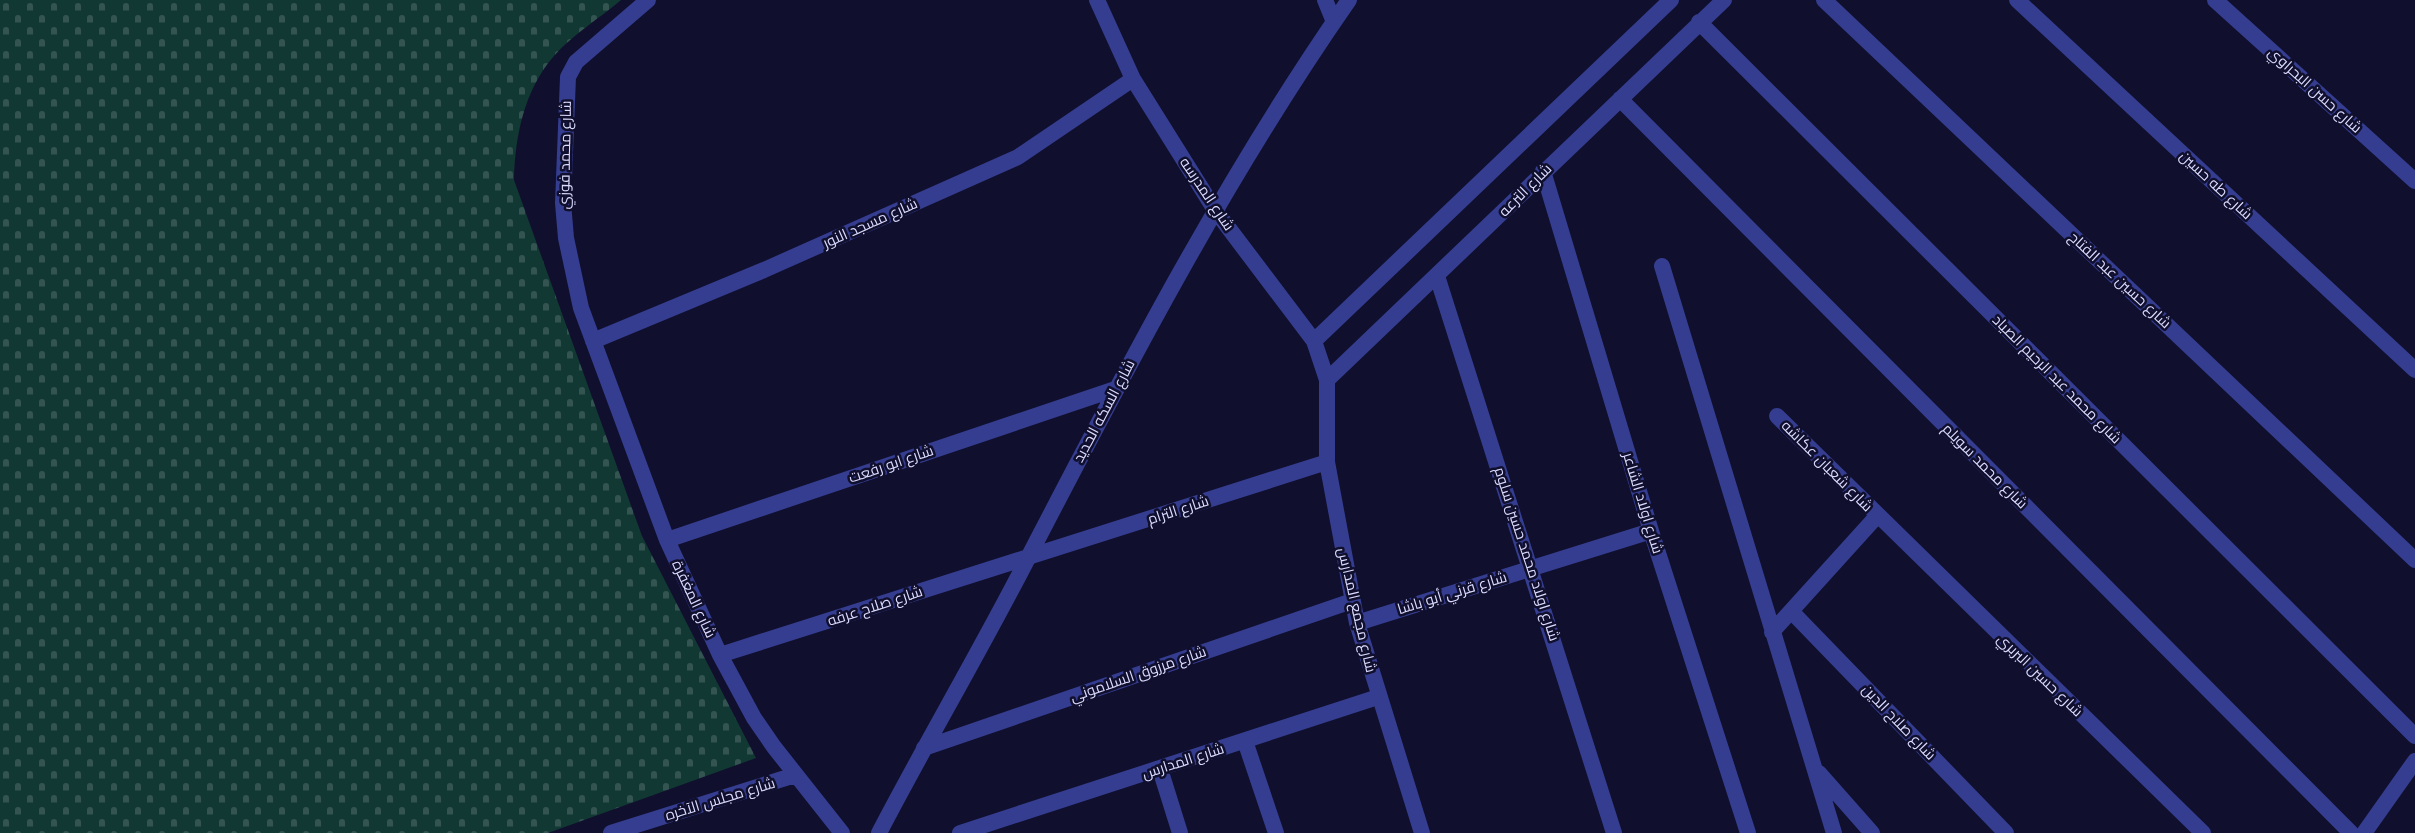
<svg xmlns="http://www.w3.org/2000/svg" width="2415" height="833" font-family="'Open Sans',Cairo,sans-serif">
<defs>
<pattern id="cemetery-stones" width="16" height="16" patternUnits="userSpaceOnUse" patternTransform="scale(1.5)"><rect width="16" height="16" fill="#113832"/><path d="M2 7V4a2 2 0 0 1 4 0v3zM10 15v-3a2 2 0 0 1 4 0v3z" fill="#335451"/></pattern>
</defs>
<rect width="100%" height="100%" fill="#100f2d"/>
<path fill="url(#cemetery-stones)" d="M0,0H621C600,18 572,35 554,56C524,90 515,137 514,180L642,536L756,758L548,833H0Z"/>
<g fill="none" stroke-linecap="round" stroke-linejoin="round">
<path stroke="#353d90" stroke-width="16" d="M648,0L576,62L568,77L563,203L566,238L581,308L667,540L720,655L754,718L774,747L842,833
M1097,0L1133,79L1215,210L1314,341L1327,380V462L1357,623L1422,833
M1325,0L1334,22
M1824,0L2415,560
M2017,0L2415,370
M2215,0L2415,181
M1699,22L2415,736
M1620,99L2351,833
M1543,171L1651,531L1748,833
M1662,266L1834,833
M1437,276L1614,833
M593,341L764,270L1018,157L1133,79
M1314,341L1671,0
M1327,380L1724,0
M1777,416L2203,833
M667,540L1115,389
M1791,611L2006,833
M1357,623L1651,531
M1772,632L1877,516
M720,655L1327,462
M1245,741L1276,833
M924,748L1352,601
M1160,769L1180,833
M1819,773L1872,833
M611,833L795,775
M879,833C928,739 982,648 1030,554C1128,365 1227,175 1349,0
M960,833L1378,697
M2364,833L2415,761"/>
</g>
<g text-anchor="middle" stroke-width="5" stroke-linejoin="round" paint-order="stroke">
<g font-size="15" fill="#dbdbff" stroke="#100f2d">
<text transform="translate(2315 90) rotate(42)" y="5">شارع حسن البحراوي</text>
<text transform="translate(565 155) rotate(-89)" y="5">شارع محمد فوزي</text>
<text transform="translate(2216 185) rotate(43)" y="5">شارع طه حسين</text>
<text transform="translate(1525 190) rotate(-45)" y="5">شارع الترعه</text>
<text transform="translate(1207 194) rotate(56)" y="5">شارع المدرسه</text>
<text transform="translate(870 223) rotate(-24)" y="5">شارع مسجد النور</text>
<text transform="translate(2120 280) rotate(43)" y="5">شارع حسين عبد الفتاح</text>
<text transform="translate(2057 379) rotate(45)" y="5">شارع محمد عبد الرحيم الصياد</text>
<text transform="translate(1104 411) rotate(-62)" y="5">شارع السكه الحديد</text>
<text transform="translate(891 464) rotate(-19)" y="5">شارع ابو رفعت</text>
<text transform="translate(1827 466) rotate(45)" y="5">شارع شعبان عكاشه</text>
<text transform="translate(1985 466) rotate(45)" y="5">شارع محمد سويلم</text>
<text transform="translate(1643 503) rotate(73)" y="5">شارع اولاد الشاعر</text>
<text transform="translate(1178 510) rotate(-18)" y="5">شارع الترام</text>
<text transform="translate(1527 554) rotate(72)" y="5">شارع اولاد محمد حسين سلوم</text>
<text transform="translate(1452 593) rotate(-17)" y="5">شارع قرني أبو باشا</text>
<text transform="translate(694 599) rotate(65)" y="5">شارع المغفرة</text>
<text transform="translate(875 606) rotate(-18)" y="5">شارع صلاح عرفه</text>
<text transform="translate(1357 610) rotate(77)" y="5">شارع مجمع المدارس</text>
<text transform="translate(1138 674) rotate(-19)" y="5">شارع مرزوق السلاموني</text>
<text transform="translate(2040 675) rotate(44)" y="5">شارع حسين البربري</text>
<text transform="translate(1899 722) rotate(46)" y="5">شارع صلاح الدين</text>
<text transform="translate(1183 761) rotate(-18)" y="5">شارع المدارس</text>
<text transform="translate(720 799) rotate(-17)" y="5">شارع مجلس الآخره</text>
</g>
</g>
</svg>
